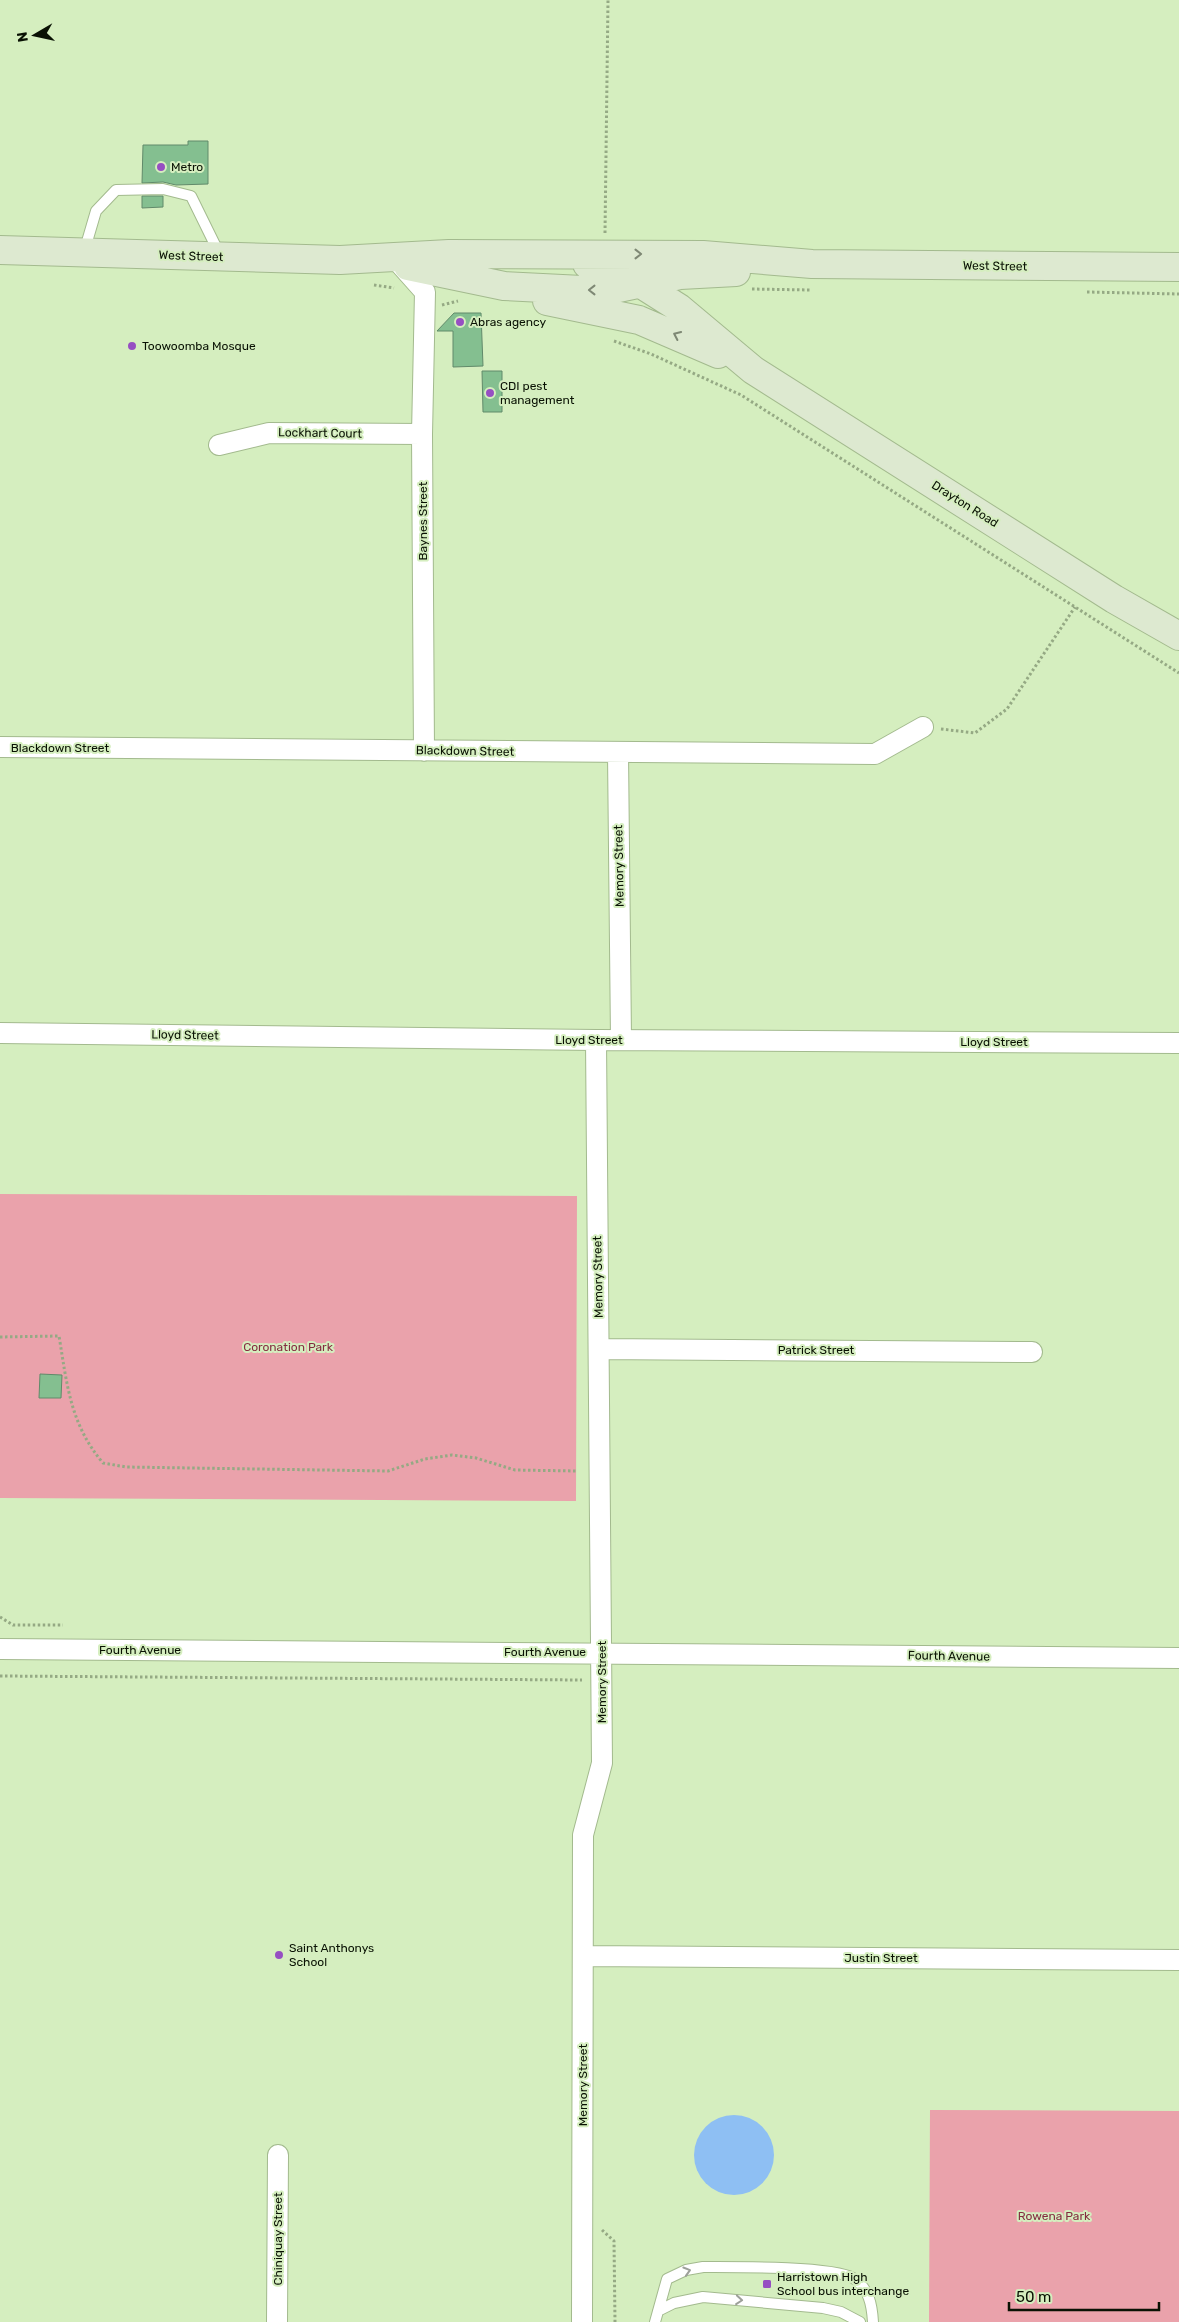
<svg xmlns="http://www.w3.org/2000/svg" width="1179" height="2322" font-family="Rubik,sans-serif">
<rect width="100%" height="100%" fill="#d5eebf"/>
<path fill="#eaa2ab" d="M0,1194L577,1196L576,1501L0,1498Z
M930,2110L1179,2111V2322H929Z"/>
<path fill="#8ebff3" d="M694 2155a40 40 0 1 1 80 0a40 40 0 1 1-80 0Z"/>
<path fill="#84bf90" stroke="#618a6a" d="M188,141H208V184L176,185L163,182L142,183L143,145H188Z
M142,196H163V207L142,208Z
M454,313H481L483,366L453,367V331H437Z
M482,371H502V412H483Z
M40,1374L62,1375L61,1398H39Z"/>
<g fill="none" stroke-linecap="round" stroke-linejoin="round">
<g stroke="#a3ba8e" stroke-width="12">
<path id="service" d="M84,252L96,211L116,190L163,189L191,196L220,255
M658,2311L674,2303L703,2297L823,2308L841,2312L860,2322
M655,2322L667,2279L686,2270L703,2267C733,2267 832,2266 853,2278C869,2288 872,2305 873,2322"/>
</g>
<g stroke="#a3ba8e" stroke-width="22">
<path id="minor" d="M401,265L425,292L422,434L424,751
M219,445L269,433L422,434
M0,747L875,754L923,727
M618,753L621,1040
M0,1033L596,1040L1179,1043
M599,1349L1032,1352
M0,1649L1179,1658
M583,1956L1179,1960
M277,2322L278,2155
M582,2322L583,1835L602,1763L596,1040"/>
</g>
<g stroke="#a3ba8e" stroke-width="30">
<path id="secondary" d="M0,250L340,260L449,254L703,255L812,264L1179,267
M587,264L619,270L679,308L753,370L1114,599L1179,636
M408,266L504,286L582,290H609L680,275L736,272
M547,301L639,320L718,354"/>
</g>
<path stroke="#95a984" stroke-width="3" stroke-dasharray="2.5 2.5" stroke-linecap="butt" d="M605,233L608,0
M374,285L394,288
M752,289L811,290
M1087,292L1179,294
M442,305L458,301
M614,341L651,354L741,395L1179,673
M941,729L975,733L1007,709L1075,607
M0,1337L59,1336C67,1384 70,1424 103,1463L126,1467L388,1471L425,1459L452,1455L476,1458L515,1470L576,1471
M0,1617L13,1625H63
M0,1676L582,1680
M602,2230L614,2241L615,2322"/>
<use href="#service" stroke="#fff" stroke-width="10"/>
<use href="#minor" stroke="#fff" stroke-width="20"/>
<use href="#secondary" stroke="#dde9d0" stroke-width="28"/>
</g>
<defs><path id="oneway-chevron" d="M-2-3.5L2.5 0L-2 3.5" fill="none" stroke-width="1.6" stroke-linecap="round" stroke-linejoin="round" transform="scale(1.25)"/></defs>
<g stroke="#7e8874">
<use href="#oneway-chevron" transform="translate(638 254)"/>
<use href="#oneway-chevron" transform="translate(592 290) rotate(180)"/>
<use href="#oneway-chevron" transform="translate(677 335) rotate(-155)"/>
</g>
<g stroke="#9da09a">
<use href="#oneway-chevron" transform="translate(687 2271) rotate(-17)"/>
<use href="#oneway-chevron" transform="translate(739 2300) rotate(5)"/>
</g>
<g fill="#964fc2" stroke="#d5eebf" stroke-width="2">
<circle cx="161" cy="167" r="5"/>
<circle cx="460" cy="322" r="5"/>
<circle cx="132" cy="346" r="5"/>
<circle cx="490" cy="393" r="5"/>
<circle cx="279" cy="1955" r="5"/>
<rect x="762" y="2279" width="10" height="10" rx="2.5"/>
</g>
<g text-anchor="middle" stroke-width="4" stroke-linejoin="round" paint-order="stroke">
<g font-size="12" fill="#091103" stroke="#d5eebf" text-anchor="start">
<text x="171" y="171">Metro</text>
<text x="470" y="326">Abras agency</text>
<text x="142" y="350">Toowoomba Mosque</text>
<text x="500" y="390">CDI pest<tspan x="500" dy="14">management</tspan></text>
<text x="289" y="1952">Saint Anthonys<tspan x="289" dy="14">School</tspan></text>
<text x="777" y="2281">Harristown High<tspan x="777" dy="14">School bus interchange</tspan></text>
</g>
<g font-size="12" fill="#091103" stroke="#d5eebf">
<text transform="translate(191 256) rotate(2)" y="4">West Street</text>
<text transform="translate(995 266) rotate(1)" y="4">West Street</text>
<text transform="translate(320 433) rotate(1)" y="4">Lockhart Court</text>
<text transform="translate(965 504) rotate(32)" y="4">Drayton Road</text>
<text transform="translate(423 521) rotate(-90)" y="4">Baynes Street</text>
<text x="60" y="752">Blackdown Street</text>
<text transform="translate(465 751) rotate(1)" y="4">Blackdown Street</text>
<text transform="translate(619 866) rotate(-91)" y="4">Memory Street</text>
<text transform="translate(185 1035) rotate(1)" y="4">Lloyd Street</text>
<text x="589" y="1044">Lloyd Street</text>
<text x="994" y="1046">Lloyd Street</text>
<text transform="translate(598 1277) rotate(-91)" y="4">Memory Street</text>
<text x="816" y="1354">Patrick Street</text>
<text x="140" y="1654">Fourth Avenue</text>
<text x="545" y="1656">Fourth Avenue</text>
<text transform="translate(949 1656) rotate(1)" y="4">Fourth Avenue</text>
<text transform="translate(602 1682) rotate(-90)" y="4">Memory Street</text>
<text x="881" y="1962">Justin Street</text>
<text transform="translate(583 2085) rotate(-90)" y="4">Memory Street</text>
<text transform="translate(278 2239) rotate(-90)" y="4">Chiniquay Street</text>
</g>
<g font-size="12" fill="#842c40" stroke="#d5eebf">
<text x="288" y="1351">Coronation Park</text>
<text x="1054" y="2220">Rowena Park</text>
</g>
</g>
<g transform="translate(35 35) rotate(261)" stroke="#d5eebf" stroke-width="4" paint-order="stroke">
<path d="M0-4L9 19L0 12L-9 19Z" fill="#091103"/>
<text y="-8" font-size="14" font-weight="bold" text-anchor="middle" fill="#091103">N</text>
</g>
<path d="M1009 2302v8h150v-8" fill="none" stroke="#091103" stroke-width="2.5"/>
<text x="1016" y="2302" font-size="15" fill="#091103" stroke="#d5eebf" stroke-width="4" paint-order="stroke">50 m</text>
</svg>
